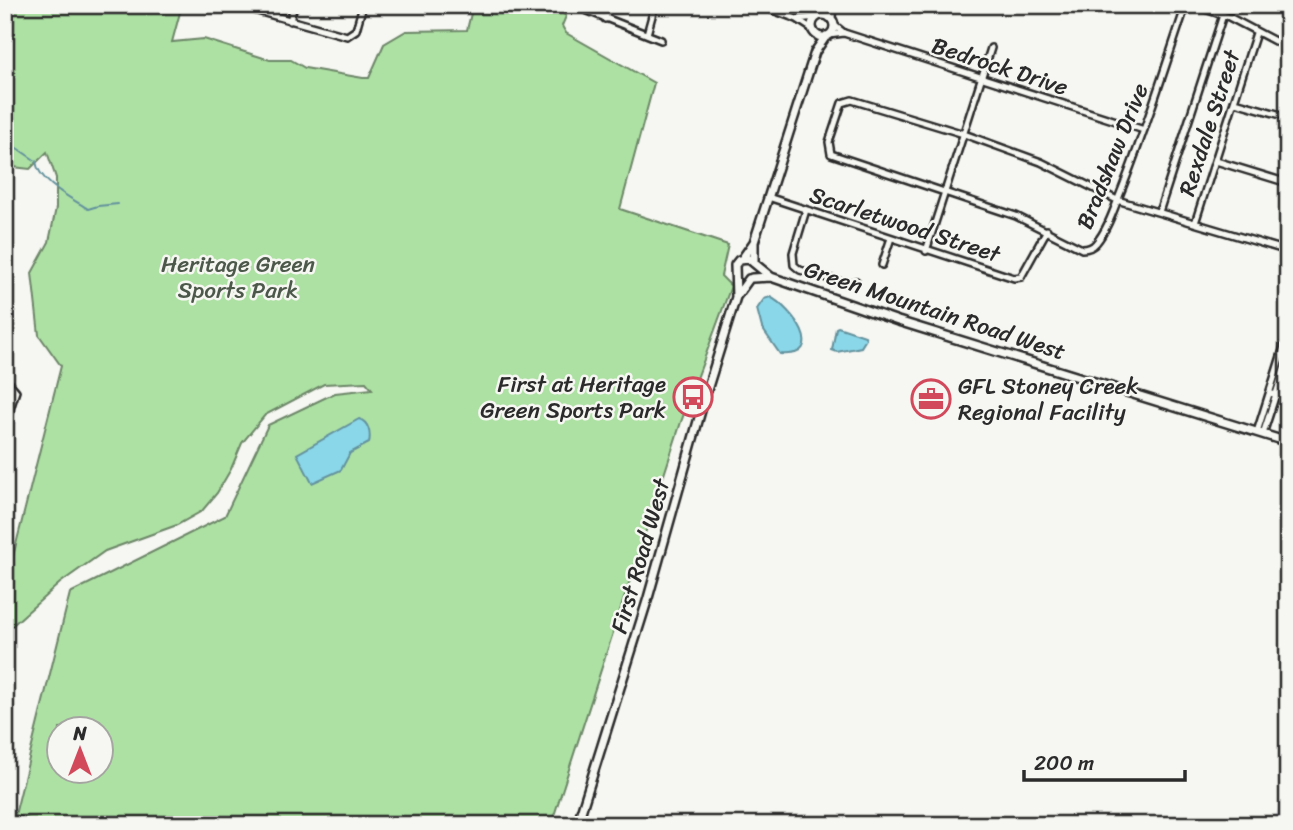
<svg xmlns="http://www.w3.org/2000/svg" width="1293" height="830" font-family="Sriracha,sans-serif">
<rect width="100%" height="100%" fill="#f6f6f2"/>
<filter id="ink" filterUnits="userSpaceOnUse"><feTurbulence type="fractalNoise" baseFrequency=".0143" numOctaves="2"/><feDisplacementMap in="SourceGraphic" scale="14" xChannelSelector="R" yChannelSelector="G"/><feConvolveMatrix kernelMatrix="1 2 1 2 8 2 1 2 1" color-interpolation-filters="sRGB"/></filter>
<g filter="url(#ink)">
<path fill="#e2dfeb" d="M1286,784L1288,825H1273Z"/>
<path fill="#ade1a3" stroke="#6c8667" stroke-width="2" fill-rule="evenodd" d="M5,5H182L172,42L204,39L270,60H291L305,68L363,78H369L384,44L406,31L467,30L473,5H553L566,16L562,26L566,33L654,83L620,209L728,245L721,276L731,286L681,422L551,825H48L15,815L70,593L225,516L268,425L335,393L372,389L366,382L324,384L265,415L242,443L231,469L217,493L202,511L177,525L105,551L60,583L5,632V588L61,366L39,335L32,273L49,242L56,208V178L47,152L30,169L13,167L5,155ZM60,728H102V770H60Z"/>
<path fill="#8ad7e9" stroke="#64929d" stroke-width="2" d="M770,297C791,307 830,358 780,354L762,328L757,309L764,299Z
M838,327L865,336L866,339L861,347L837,352L832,350L836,328Z
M359,419C369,422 371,434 369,443L350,453L341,470L312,483L297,454Z"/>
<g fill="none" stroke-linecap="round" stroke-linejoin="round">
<path stroke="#64929d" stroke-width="2" d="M5,140L36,161C38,182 71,198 88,209L98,206L118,204"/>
<g stroke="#2b2b2b" stroke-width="10">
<path id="street" d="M236,5L347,36L356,30L363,5
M573,5L661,40
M759,5L797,19L814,30
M1186,5C1165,67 1146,129 1122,189C1115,206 1108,229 1096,243C1092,248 1088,249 1082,249L1016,216L831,154L829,142L842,103L852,100L964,134L1041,162L1117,200L1288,251
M1193,5L1229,17L1288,48
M605,19L609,5
M797,19L817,17
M290,21L294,5
M834,25L844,33L1144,130
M647,34L655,5
M829,35L844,33
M1235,102L1288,117
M1216,161L1288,183
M768,197L1014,278L1021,277L1047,230
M806,210L793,253L794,265L800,270L848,284L856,281
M1159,212L1223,15
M1195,223L1256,33
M926,251L991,48
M882,265L891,238
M5,378L16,391L5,424
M1273,394L1288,399
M1257,432L1288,334
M1263,434L1288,357"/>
</g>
<g stroke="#2b2b2b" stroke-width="12">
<path id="secondary" d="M812 26a11 11 0 1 1 22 0a11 11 0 1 1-22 0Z
M831,18L832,5
M742,259L754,242L815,52L826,36
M754,263V242
M752,278L771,277
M736,297L735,265L739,260L749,259L771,277L898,321L1288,442
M577,825L648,598L704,400L736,297L749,279"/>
</g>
<use href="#street" stroke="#f6f6f2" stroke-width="5"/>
<use href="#secondary" stroke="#f6f6f2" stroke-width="7"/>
</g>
</g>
<defs>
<g id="bus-ring" transform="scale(2.0125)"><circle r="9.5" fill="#f6f6f2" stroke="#d1495b" stroke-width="1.5"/><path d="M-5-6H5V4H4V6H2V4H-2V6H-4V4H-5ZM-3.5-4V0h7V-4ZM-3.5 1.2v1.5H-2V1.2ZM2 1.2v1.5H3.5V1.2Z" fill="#d1495b"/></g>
<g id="office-ring" transform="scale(2.0125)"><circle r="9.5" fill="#f6f6f2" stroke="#d1495b" stroke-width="1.5"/><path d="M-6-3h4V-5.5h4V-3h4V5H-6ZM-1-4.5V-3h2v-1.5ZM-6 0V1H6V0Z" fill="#d1495b"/></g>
</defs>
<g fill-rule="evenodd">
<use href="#bus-ring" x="693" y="397"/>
<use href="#office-ring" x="931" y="399"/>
</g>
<g text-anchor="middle" stroke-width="5" stroke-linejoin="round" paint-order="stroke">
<g font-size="23" fill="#2b2b2b" stroke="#f6f6f2">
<text transform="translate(1000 66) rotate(18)" y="8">Bedrock Drive</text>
<text transform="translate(1209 123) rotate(-72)" y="8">Rexdale Street</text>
<text transform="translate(1112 156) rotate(-68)" y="8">Bradshaw Drive</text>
<text transform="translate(905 224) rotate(18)" y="8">Scarletwood Street</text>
<text transform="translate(935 310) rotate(18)" y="8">Green Mountain Road West</text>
<text transform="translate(640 556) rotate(-74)" y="8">First Road West</text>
</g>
<g font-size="23" fill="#4c5849" stroke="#f6f6f2">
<text x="238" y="272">Heritage Green<tspan x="238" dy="26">Sports Park</tspan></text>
</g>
<g font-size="23" fill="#2b2b2b" stroke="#f6f6f2" text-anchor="end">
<text x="666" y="392">First at Heritage<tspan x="666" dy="26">Green Sports Park</tspan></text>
<text x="958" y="394" text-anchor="start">GFL Stoney Creek<tspan x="958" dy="26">Regional Facility</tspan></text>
</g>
</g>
<rect width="1293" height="830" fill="none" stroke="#f6f6f2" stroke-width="28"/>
<rect x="14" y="14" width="1265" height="802" fill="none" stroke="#2b2b2b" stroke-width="2.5" filter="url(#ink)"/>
<g transform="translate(80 750)"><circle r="33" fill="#f6f6f2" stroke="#a5a5a2" stroke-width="2"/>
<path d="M0-5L12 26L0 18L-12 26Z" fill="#d1495b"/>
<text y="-10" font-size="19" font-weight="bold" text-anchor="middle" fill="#2b2b2b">N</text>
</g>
<path d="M1024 770v10h161v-10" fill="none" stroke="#2b2b2b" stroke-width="3.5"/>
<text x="1034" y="770" font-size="21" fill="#2b2b2b" stroke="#f6f6f2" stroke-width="5" paint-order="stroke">200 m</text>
</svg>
